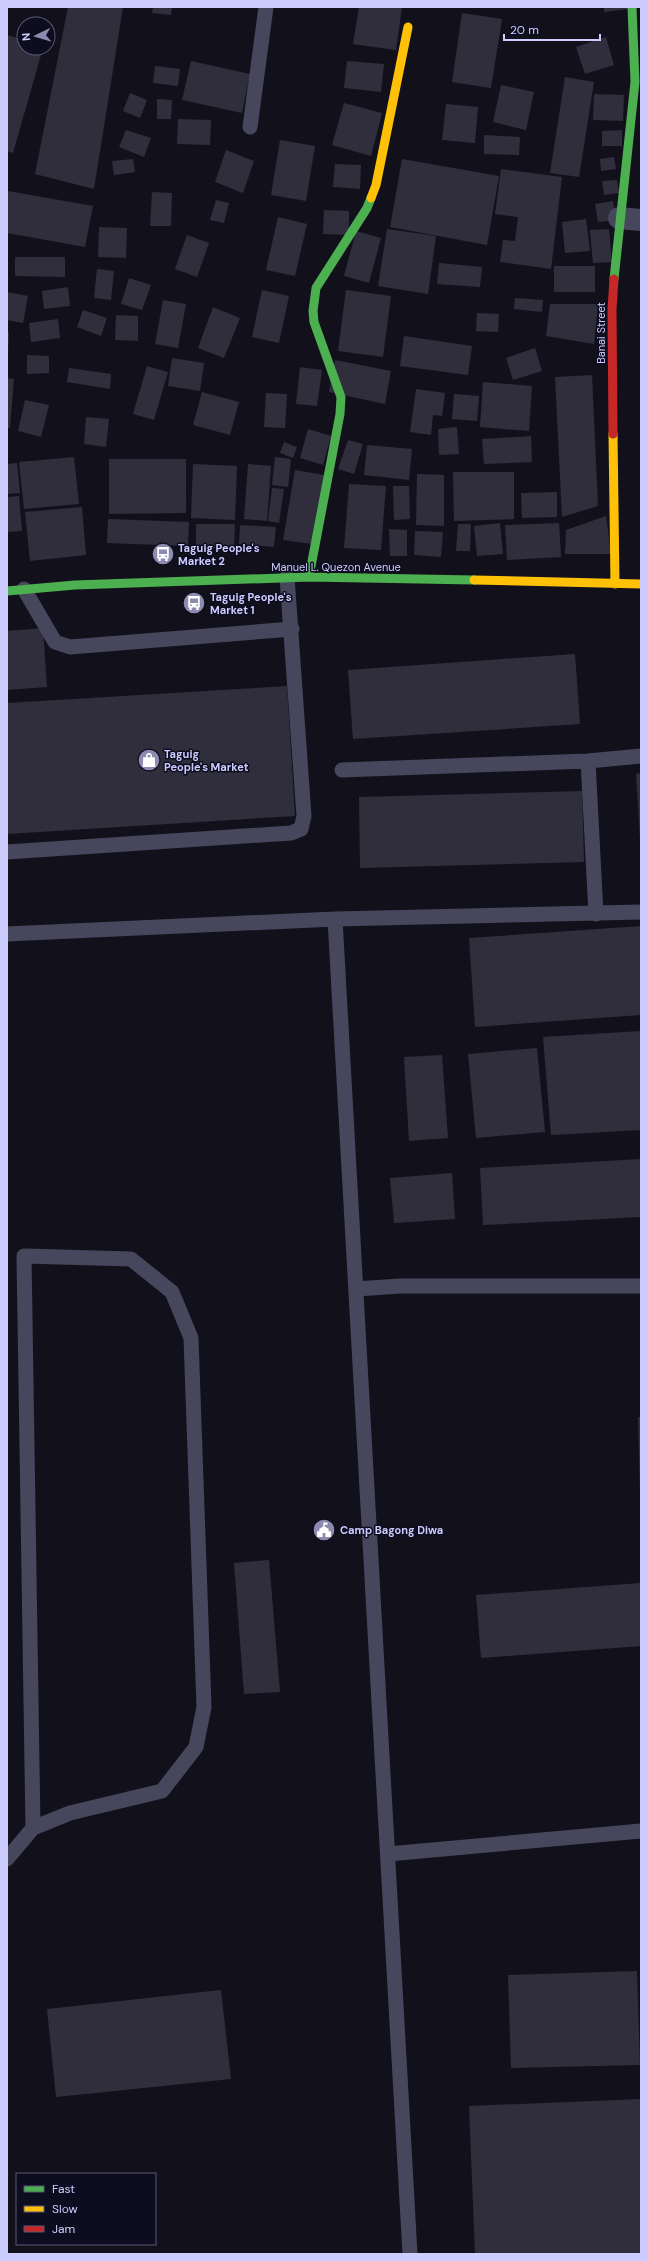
<svg xmlns="http://www.w3.org/2000/svg" width="648" height="2261" font-family="'DM Sans',sans-serif">
<rect width="100%" height="100%" fill="#12111b"/>
<path fill="#302e3d" d="M68,7H123L94,189L35,174Z
M153,7H172L171,15L152,13Z
M359,7H402L396,50L353,44Z
M604,7H627L628,9L604,12Z
M462,13L502,19L491,88L452,82Z
M7,35L24,40V48H43L13,153L7,151Z
M606,37L614,65L585,74L576,47Z
M191,61L250,74L242,113L182,100Z
M347,61L384,64L381,92L344,88Z
M155,66L180,69L178,86L153,83Z
M565,77L594,82L579,177L550,173Z
M501,85L534,92L526,130L493,122Z
M130,93L147,100L140,118L123,111Z
M594,94L624,95L623,121L593,120Z
M157,99L172,100L171,119H157Z
M344,103L382,113L371,156L332,145Z
M446,104L478,107L475,143L442,140Z
M178,119L211,120L210,145L177,144Z
M126,130L151,138L144,157L119,147Z
M622,130V146H602V131Z
M484,135L520,137L519,155L484,154Z
M280,140L315,146L306,201L271,195Z
M226,150L254,161L243,193L215,182Z
M614,157L616,169L601,171L600,159Z
M133,159L135,172L114,175L112,161Z
M402,159L499,176L487,245L390,227Z
M335,164L361,165L360,189L333,187Z
M501,169L562,177L551,269L500,262L503,240L515,241L518,217L495,214Z
M617,180L619,193L604,195L602,181Z
M8,191L93,206L85,247L7,233Z
M152,192L172,193L171,226H150Z
M216,200L229,203L224,223L210,220Z
M613,201L616,220L598,222L595,204Z
M324,210L349,211V235L323,234Z
M278,217L307,224L295,276L266,270Z
M586,219L590,251L565,253L562,222Z
M99,227L127,228L126,258L98,257Z
M387,229L436,236L428,294L378,286Z
M609,229L612,262L593,263L590,230Z
M356,231L381,238L369,283L344,276Z
M187,235L209,243L197,277L175,269Z
M15,257H65V277L15,276Z
M439,263L482,267L480,287L437,284Z
M554,266H595V292H554Z
M97,269L114,271L111,300L94,298Z
M129,278L151,285L142,310L121,304Z
M68,287L70,306L44,309L42,291Z
M262,290L289,296L279,343L252,337Z
M346,290L391,296L383,357L338,351Z
M7,292L28,296L23,323L7,320Z
M515,298L543,300L542,312L514,309Z
M163,300L186,304L178,348L155,344Z
M550,304H598L594,344L546,336Z
M213,307L240,318L224,358L198,348Z
M83,310L107,318L101,336L77,327Z
M477,313L499,314L498,332L476,331Z
M116,315L138,316V341L115,340Z
M58,319L60,338L31,342L29,323Z
M7,332H9L8,355H7Z
M404,336L472,346L468,375L400,366Z
M535,348L542,371L513,380L506,358Z
M27,355L49,356V373L27,374Z
M172,358L204,363L200,391L168,386Z
M335,360L391,371L385,404L329,392Z
M147,366L168,372L154,420L133,414Z
M300,367L322,370L317,406L296,404Z
M69,368L111,374L110,389L67,382Z
M592,375L598,506L562,517L555,377Z
M7,378L14,379L10,428H7Z
M483,382L532,386L529,431L480,427Z
M416,389L445,393L442,416L433,415L431,435L410,432Z
M202,392L239,402L230,435L193,425Z
M266,393L287,394L285,428L264,427Z
M454,394L479,396L477,421L452,419Z
M25,400L49,405L41,437L18,431Z
M86,417L109,419L106,447L84,444Z
M457,427L459,454L439,455L438,429Z
M308,429L331,436L323,465L300,458Z
M531,436L532,462L484,464L482,439Z
M348,440L363,444L354,474L338,469Z
M284,442L297,447L293,458L280,453Z
M367,445L412,449L409,480L364,475Z
M74,457L79,504L24,509L19,462Z
M275,457L291,459L288,487L272,485Z
M109,459H186V513L109,514Z
M17,463L20,493L7,494V464Z
M193,464L237,466L235,520L191,518Z
M248,464L271,466L267,521L244,519Z
M295,470L324,475L312,544L283,540Z
M453,472H514V519L454,521Z
M417,474L444,475V526L416,525Z
M349,484L386,486L381,550L344,548Z
M393,486H409L410,519L394,520Z
M272,488L284,489L279,523L268,521Z
M557,492V517L522,518L521,493Z
M19,496L22,531L7,532V497Z
M82,507L86,555L30,561L25,512Z
M606,516L611,554H565L566,530Z
M108,519L189,522L188,546L107,543Z
M500,523L503,554L477,556L474,526Z
M559,523L561,557L507,560L505,525Z
M196,524H235L234,549L196,548Z
M458,524H471L470,551H456Z
M240,525L276,527L274,547L239,544Z
M389,529L407,530V556H390Z
M415,531L443,532L441,557L414,555Z
M43,628L47,687L7,690V631Z
M575,654L580,724L353,739L348,670Z
M287,686L295,816L7,834V703Z
M641,773V839H640L636,774Z
M582,791L584,862L360,868L359,797Z
M641,926V1015L475,1027L469,938Z
M641,1031V1130L551,1135L543,1037Z
M537,1048L545,1132L476,1138L468,1054Z
M442,1055L448,1138L409,1141L404,1057Z
M641,1159V1217L483,1225L480,1168Z
M452,1173L455,1219L394,1223L390,1178Z
M638,1417H641V1495H640Z
M269,1560L280,1692L244,1694L234,1563Z
M641,1583V1646L481,1658L476,1595Z
M637,1971L640,2065L511,2068L508,1975Z
M221,1990L231,2079L56,2097L47,2009Z
M641,2099V2254H475L469,2106Z"/>
<g fill="none" stroke-linecap="round" stroke-linejoin="round">
<path stroke="#46475c" stroke-width="15" d="M250,127L266,7
M24,589L55,642L70,647L292,629
M588,761L596,914
M342,770L588,761L641,756
M7,852L291,833L301,829L304,816L287,577
M335,919L410,2254
M7,934L335,919L641,912
M356,1289L400,1286H641
M388,1854L641,1831
M7,1859L33,1828L70,1813L162,1791L196,1747L204,1707L191,1338L172,1292L131,1259L24,1256L33,1828"/>
<path stroke="#46475c" stroke-width="22" d="M619,218L641,220"/>
<path stroke="#4caf50" stroke-width="9" d="M614,279L635,82L632,7
M309,577L340,414L341,397L314,322L313,311L316,288L367,208L371,198
M7,591L75,585L309,577L474,580"/>
<path stroke="#ffc107" stroke-width="9" d="M371,198L376,185L408,27
M613,434L615,584
M474,580L641,584"/>
<path stroke="#c62828" stroke-width="9" d="M613,434L612,309L614,279"/>
</g>
<defs>
<g id="bus-disc" transform="scale(1.15)"><circle r="9.5" fill="#8c8baf" stroke="#0e0d1f"/><path d="M-5-6H5V4H4V6H2V4H-2V6H-4V4H-5ZM-3.5-4V0h7V-4ZM-3.5 1.2v1.5H-2V1.2ZM2 1.2v1.5H3.5V1.2Z" fill="#fff"/></g>
<g id="shop-disc" transform="scale(1.15)"><circle r="9.5" fill="#8c8baf" stroke="#0e0d1f"/><path d="M-5-2.5h2.3a2.7 3.5 0 0 1 5.4 0H5L5.5 6h-11ZM-1.5-2.5h3a1.5 2.3 0 0 0-3 0Z" fill="#fff"/></g>
<g id="civic-disc" transform="scale(1.15)"><circle r="9.5" fill="#8c8baf" stroke="#0e0d1f"/><path d="M-.6-6.5H3V-4.5H.6V-3L4-1V1h2V6H-6V1h2V-1L-.6-3ZM-1.2 2.5V6h2.4V2.5Z" fill="#fff"/></g>
</defs>
<g fill-rule="evenodd">
<use href="#bus-disc" x="163" y="554"/>
<use href="#bus-disc" x="194" y="603"/>
<use href="#shop-disc" x="149" y="760"/>
<use href="#civic-disc" x="324" y="1530"/>
</g>
<g text-anchor="middle" stroke-width="3" stroke-linejoin="round" paint-order="stroke">
<g font-size="11" fill="#cdccfe" stroke="#0e0d1f">
<text transform="translate(601 333) rotate(-90)" y="4">Banai Street</text>
<text x="336" y="571">Manuel L. Quezon Avenue</text>
</g>
<g font-size="11" font-weight="bold" fill="#cdccfe" stroke="#0e0d1f" text-anchor="start">
<text x="178" y="552">Taguig People's<tspan x="178" dy="13">Market 2</tspan></text>
<text x="210" y="601">Taguig People's<tspan x="210" dy="13">Market 1</tspan></text>
<text x="164" y="758">Taguig<tspan x="164" dy="13">People's Market</tspan></text>
<text x="340" y="1534">Camp Bagong Diwa</text>
</g>
</g>
<rect width="648" height="2261" fill="none" stroke="#cdccfe" stroke-width="16"/>
<rect x="16" y="2173" width="140" height="72" fill="#0e0d1f" stroke="#5a5978"/>
<rect x="24" y="2186" width="20" height="6" fill="#4caf50" stroke="#5a5978"/>
<text x="52" y="2193" font-size="12" fill="#cdccfe">Fast</text>
<rect x="24" y="2206" width="20" height="6" fill="#ffc107" stroke="#5a5978"/>
<text x="52" y="2213" font-size="12" fill="#cdccfe">Slow</text>
<rect x="24" y="2226" width="20" height="6" fill="#c62828" stroke="#5a5978"/>
<text x="52" y="2233" font-size="12" fill="#cdccfe">Jam</text>
<g transform="translate(36 36) rotate(265)"><circle r="19" fill="#0e0d1f" stroke="#5a5978"/>
<path d="M0-3L7 15L0 10L-7 15Z" fill="#8c8baf"/>
<text y="-6" font-size="11" font-weight="bold" text-anchor="middle" fill="#cdccfe">N</text>
</g>
<path d="M504 34v6h96v-6" fill="none" stroke="#cdccfe" stroke-width="2"/>
<text x="510" y="34" font-size="12" fill="#cdccfe" stroke="#0e0d1f" stroke-width="3" paint-order="stroke">20 m</text>
</svg>
